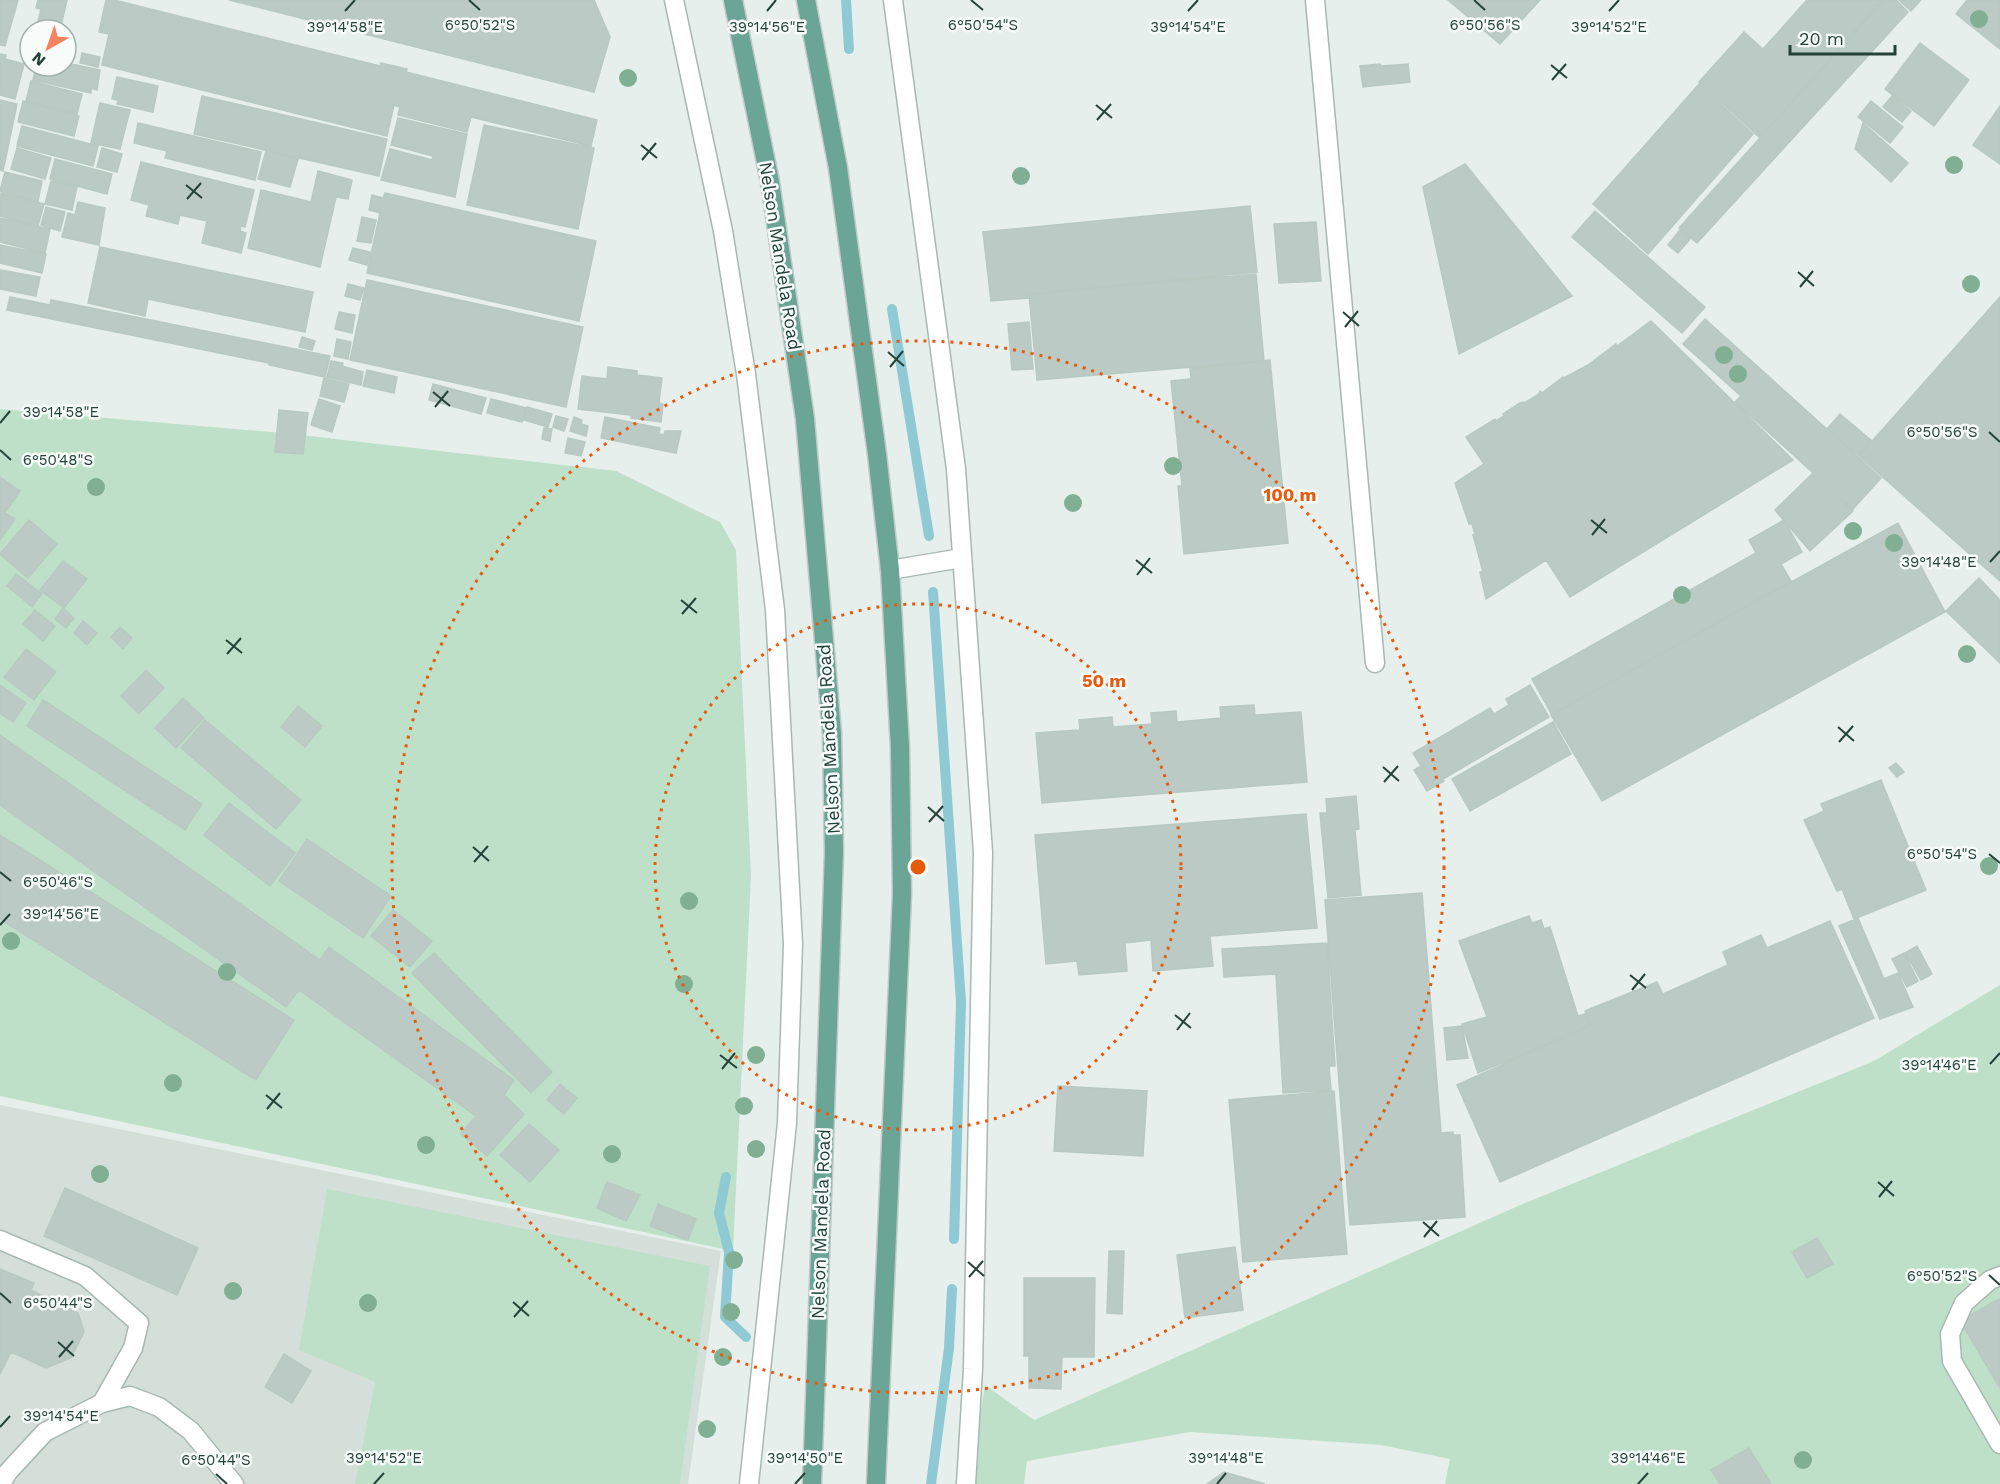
<svg xmlns="http://www.w3.org/2000/svg" width="2000" height="1484" font-family="'Work Sans',sans-serif">
<rect width="100%" height="100%" fill="#e6efeb"/>
<path fill="#d4dfda" d="M0,1105L721,1251L688,1484H0Z"/>
<path fill="#bfe0c8" d="M0,409L283,433L616,471L720,522L736,550L751,876L733,1251L0,1096Z
M2000,985V1484H1445L1450,1459L1381,1445L1190,1432L1027,1461L1024,1484H969L985,1385L1034,1420L1518,1206L1874,1061Z
M327,1189L710,1266L680,1484H355L375,1382L299,1350Z"/>
<g fill="none" stroke-linecap="round" stroke-linejoin="round">
<path stroke="#8ec9d4" stroke-width="10" d="M846,0L849,49
M892,309L929,536
M933,592L961,1002L954,1239
M726,1177L719,1213L729,1252L725,1317L746,1337
M931,1484L949,1348L952,1289"/>
</g>
<path fill="#bbcac4" stroke="#b8c9c2" stroke-width="1.5" d="M0,0H18L5,46L0,45Z
M38,0H67L60,30H36L41,9L36,8Z
M106,0H114L380,66L381,63L407,69L406,72L597,120L591,146L471,117L467,132L398,115L400,107L394,105L387,136L102,65L109,34L99,32Z
M229,0H594L610,37L594,92Z
M1448,0H1540L1500,44Z
M1807,0H1882L1760,138L1699,82L1744,32L1763,49Z
M1884,0H1896L1908,12L1697,243L1679,228Z
M1899,0H1921L1911,11Z
M1967,0H2000V49L1956,14Z
M1920,43L1969,80L1934,126L1885,89Z
M82,53L100,57L98,67L80,63Z
M0,54L6,55L5,59L24,64L15,99L0,95Z
M66,63L100,70L97,90L91,88V93L33,80L36,66H66Z
M1380,64L1381,66L1408,64L1410,82L1363,87L1360,66Z
M117,77L158,86L153,112L117,104L118,100L112,99Z
M31,81L82,94L77,114L26,101Z
M1699,84L1753,134L1648,254L1593,204Z
M202,96L387,139L379,176L194,134Z
M1892,96L1911,111L1902,122L1883,107Z
M0,100L17,104L3,171L0,170Z
M23,101L79,116L74,136L18,122Z
M1871,101L1903,127L1890,143L1858,117Z
M100,103L130,110L120,149L91,143Z
M2000,106V164L1973,145Z
M398,118L467,134L455,197L381,180L390,149L432,160L433,156L391,145Z
M138,123L261,152L255,180L165,158L167,151L134,143Z
M1863,123L1908,163L1891,182L1855,149Z
M484,125L594,148L578,229L467,205Z
M22,126L98,146L93,166L17,146Z
M17,148L51,158L45,179L11,169Z
M102,148L122,154L117,172L97,167Z
M266,151L298,159L290,187L258,179Z
M55,159L112,174L107,194L50,179Z
M141,162L254,190L245,227L241,226L240,231L246,233L241,253L202,243L207,221L180,215L178,224L146,216L149,205L131,200Z
M1465,164L1572,296L1459,354L1423,187Z
M318,171L352,180L348,199L336,197L320,267L248,248L261,190L311,202Z
M5,172L42,181L38,201L0,191Z
M51,181L77,187L72,210L45,204Z
M1,193L44,204L38,226L0,216Z
M385,193L596,241L579,321L367,273L380,213L369,210L372,195L383,198Z
M78,202L105,208L99,245L62,237L68,213L75,215Z
M1250,206L1257,272L1028,294V298L991,301L983,232Z
M46,207L65,212L60,231L41,225Z
M1595,211L1705,307L1682,333L1572,237Z
M362,217L376,220L371,243L357,241Z
M0,218L50,229L45,253L0,242Z
M1316,222L1321,281L1279,283L1274,224Z
M1680,230L1690,239L1678,253L1668,245Z
M0,245L46,254L42,273L0,263Z
M100,247L313,292L305,332L148,299L145,316L88,303Z
M353,248L370,252L367,265L349,260Z
M0,270L40,277L36,296L0,289Z
M1256,274L1264,361L1037,380L1029,294Z
M367,280L583,327L566,407L350,360Z
M348,284L364,288L360,300L345,296Z
M10,297L50,305L51,300L330,356L325,377L269,365V363L7,310Z
M2000,297V581L1859,456Z
M339,312L355,315L352,333L335,329Z
M1705,319L1881,478L1853,509L1735,402L1741,396L1683,344Z
M1651,321L1793,460L1570,597L1546,560L1486,599L1480,572H1483L1473,535L1475,534L1472,524H1469L1455,483L1484,464L1466,437L1495,419L1496,421L1504,416L1503,414L1520,403L1523,402L1524,403L1539,394L1540,391L1542,393L1563,377L1564,378L1588,365L1616,344L1617,346Z
M1029,322L1033,369L1012,370L1008,324Z
M302,337L315,341L312,350L299,347Z
M337,339L351,342L348,359L334,356Z
M1270,360L1288,543L1184,554L1178,486H1182L1171,381L1191,379L1190,369Z
M331,361L343,363L342,366L363,372L361,385L327,377Z
M608,367L637,371V375L662,378L659,403L663,404L661,422L631,418V415L578,409L582,376L607,379Z
M367,370L397,377L394,393L363,386Z
M324,378L349,384L344,402L320,396Z
M433,384L486,398L481,414L429,400Z
M319,399L340,406L332,432L311,425Z
M491,399L526,408L522,422L487,413Z
M527,407L552,414L548,427L524,420Z
M279,410L308,413L303,454L275,452Z
M1840,414L1871,440L1858,455L1827,429Z
M556,416L568,419L564,431L553,427Z
M574,417L582,420L581,424L588,426L586,436L570,431Z
M605,417L660,428L659,434L664,435L665,431H681L676,453L601,438Z
M544,428L552,429L550,441L542,439Z
M568,438L585,442L581,456L565,453Z
M1812,474L1853,511L1810,551L1775,510Z
M0,477L20,491L5,513L15,519L0,540Z
M29,520L57,544L28,578L0,554Z
M1784,520L1802,552L1781,564L1791,581L1552,715L1532,679L1756,553L1749,540Z
M1898,523L1945,612L1602,801L1551,715Z
M63,561L87,579L64,608L40,590Z
M16,574L42,594L32,607L7,586Z
M1979,578L2000,600V663L1946,611Z
M63,608L74,618L66,628L55,619Z
M35,610L55,626L43,641L23,624Z
M83,621L97,633L87,645L74,633Z
M120,627L132,638L123,649L111,637Z
M26,649L56,672L34,700L4,677Z
M146,670L164,688L139,714L121,696Z
M0,685L26,703L13,722L0,713Z
M1530,685L1549,717L1443,779L1444,781L1427,791L1414,770L1421,766L1413,753L1490,708L1494,714L1509,705L1506,699Z
M183,698L204,718L176,748L155,728Z
M43,700L202,804L185,830L27,726Z
M1254,705L1255,715L1301,712L1307,782L1042,803L1036,733L1080,730L1079,720L1112,717L1113,727L1152,724L1151,713L1176,711L1177,722L1221,718L1220,707Z
M298,706L322,726L305,747L281,727Z
M205,720L301,800L276,829L181,748Z
M1553,722L1571,754L1470,811L1452,779Z
M0,735L320,960L329,947L514,1080L504,1095L524,1114L487,1156L461,1134L476,1116L299,990L286,1007L0,805Z
M1896,763L1904,772L1897,777L1889,768Z
M1881,780L1926,890L1854,919L1842,889L1837,891L1804,820L1824,811L1821,804Z
M1356,796L1359,829L1355,830L1361,895L1328,898L1320,813H1327L1326,799Z
M229,803L295,853L270,886L204,835Z
M1306,814L1317,928L1210,936L1213,966L1153,971L1151,940L1125,943L1127,971L1079,975L1077,961L1046,964L1035,835Z
M0,835L294,1020L256,1080L0,919Z
M307,839L391,896L363,938L279,881Z
M1422,893L1441,1133L1453,1132V1135H1460L1465,1217L1350,1225L1325,900Z
M393,910L432,941L410,967L371,936Z
M1529,916L1532,923L1541,920L1544,929L1550,927L1578,1016L1585,1014L1590,1026L1478,1073L1462,1024L1487,1017L1459,941Z
M1858,918L1884,979L1898,973L1913,1007L1880,1019L1839,926Z
M1830,921L1874,1018L1500,1182L1457,1085L1591,1025L1585,1011L1657,982L1663,994L1728,965L1723,952L1761,935L1767,948Z
M1327,943L1335,1066H1329L1331,1090L1283,1093L1276,974L1224,977L1222,949Z
M1917,946L1932,974L1921,980L1905,953Z
M434,953L552,1072L531,1093L412,973Z
M1904,953L1918,981L1907,987L1892,959Z
M1462,1026L1468,1058L1447,1060L1444,1028Z
M560,1084L577,1098L564,1114L547,1100Z
M1058,1086L1147,1091L1143,1156L1054,1151Z
M1334,1091L1347,1254L1243,1262L1229,1100Z
M529,1124L559,1150L530,1182L500,1155Z
M607,1182L640,1195L626,1221L597,1208Z
M65,1188L198,1248L177,1295L44,1236Z
M658,1204L696,1219L688,1240L650,1226Z
M1817,1238L1833,1264L1807,1278L1792,1252Z
M1235,1247L1243,1310L1185,1318L1177,1255Z
M1109,1251H1124L1122,1314L1107,1313Z
M0,1269L34,1283L31,1290L78,1313L84,1332L71,1358L46,1368L11,1352L0,1374Z
M1024,1278H1095L1094,1357H1062L1061,1389L1029,1388V1356H1024Z
M1999,1299L2000,1301V1388L1960,1321Z
M284,1354L311,1371L292,1403L265,1387Z
M1749,1448L1771,1484H1720L1711,1470Z
M1224,1472L1265,1484H1207Z"/>
<g fill="none" stroke-linecap="round" stroke-linejoin="round">
<g stroke="#a8b8b2" stroke-width="21">
<path id="minor" d="M674,0L723,231L746,374L775,610L793,944L787,1123L749,1484
M893,0L956,469L983,852L973,1369L966,1484
M1315,0L1375,663
M890,570L962,558
M0,1240L85,1276L139,1323L133,1348L102,1403
M2000,1276L1990,1280L1964,1303L1950,1334L1952,1361L2000,1444
M1,1484L8,1472L45,1432L102,1403L130,1396L159,1407L191,1431L234,1484"/>
</g>
<g stroke="#c2cac8" stroke-width="21">
<path id="major" d="M733,0L770,182L805,419L832,734L834,853L812,1484
M806,0L838,168L877,454L890,570L900,747L902,894L876,1484"/>
</g>
<use href="#minor" stroke="#fff" stroke-width="18"/>
<use href="#major" stroke="#6aa596" stroke-width="18"/>
</g>
<g fill="#80af93">
<circle cx="1979" cy="19" r="9"/>
<circle cx="628" cy="78" r="9"/>
<circle cx="1954" cy="165" r="9"/>
<circle cx="1021" cy="176" r="9"/>
<circle cx="1971" cy="284" r="9"/>
<circle cx="1724" cy="355" r="9"/>
<circle cx="1738" cy="374" r="9"/>
<circle cx="1173" cy="466" r="9"/>
<circle cx="96" cy="487" r="9"/>
<circle cx="1073" cy="503" r="9"/>
<circle cx="1853" cy="531" r="9"/>
<circle cx="1894" cy="543" r="9"/>
<circle cx="1682" cy="595" r="9"/>
<circle cx="1967" cy="654" r="9"/>
<circle cx="1989" cy="866" r="9"/>
<circle cx="689" cy="901" r="9"/>
<circle cx="11" cy="941" r="9"/>
<circle cx="227" cy="972" r="9"/>
<circle cx="684" cy="984" r="9"/>
<circle cx="756" cy="1055" r="9"/>
<circle cx="173" cy="1083" r="9"/>
<circle cx="744" cy="1106" r="9"/>
<circle cx="426" cy="1145" r="9"/>
<circle cx="756" cy="1149" r="9"/>
<circle cx="612" cy="1154" r="9"/>
<circle cx="100" cy="1174" r="9"/>
<circle cx="734" cy="1260" r="9"/>
<circle cx="233" cy="1291" r="9"/>
<circle cx="368" cy="1303" r="9"/>
<circle cx="731" cy="1312" r="9"/>
<circle cx="723" cy="1357" r="9"/>
<circle cx="707" cy="1429" r="9"/>
<circle cx="1803" cy="1460" r="9"/>
</g>
<path fill="none" stroke="#24423a" stroke-width="2" d="M469,0L480,10M971,0L983,10M1474,0L1485,10M345,11L355,0M767,11L776,0M1188,11L1198,0M1609,11L1619,0M1551,65L1567,78M1552,80L1566,64M1096,105L1112,118M1097,120L1111,104M641,145L657,158M642,160L656,143M186,185L202,198M187,199L201,183M1798,272L1814,286M1800,287L1813,271M1343,312L1359,326M1345,327L1358,311M888,352L904,366M890,367L903,351M433,392L450,406M435,407L448,391M0,423L10,411M1989,432L2000,442M0,450L11,460M1591,520L1607,533M1592,535L1605,519M1136,560L1152,573M1990,562L2000,551M1137,575L1150,558M681,600L697,613M682,614L696,598M226,640L242,653M227,654L241,638M1838,727L1854,741M1839,742L1853,726M1383,767L1399,781M1384,782L1398,766M928,807L944,821M929,822L943,806M473,847L489,861M1989,854L2000,863M474,862L488,846M0,872L11,881M0,925L10,914M1630,975L1646,988M1632,990L1645,974M1175,1015L1191,1028M1177,1030L1190,1013M720,1055L737,1068M1990,1064L2000,1053M722,1069L735,1053M266,1095L282,1108M267,1109L280,1093M1878,1182L1894,1196M1879,1197L1892,1181M1423,1222L1439,1236M1424,1237L1437,1221M968,1262L984,1276M1989,1275L2000,1285M969,1277L983,1261M0,1293L11,1303M513,1302L529,1316M514,1317L528,1301M58,1342L74,1356M59,1357L73,1341M0,1427L10,1416M216,1474L227,1484M374,1484L384,1473M795,1484L805,1473M1217,1484L1226,1473M1638,1484L1648,1473"/>
<g fill="none" stroke="#e8590c" stroke-width="3" stroke-dasharray="3 6">
<circle cx="918" cy="867" r="263"/>
<circle cx="918" cy="867" r="526"/>
</g>
<g text-anchor="middle" stroke-width="5" stroke-linejoin="round" paint-order="stroke">
<g font-size="18" fill="#24423a" stroke="#f7fbf9">
<text transform="translate(780 256) rotate(81)" y="6">Nelson Mandela Road</text>
<text transform="translate(829 739) rotate(-93)" y="6">Nelson Mandela Road</text>
<text transform="translate(821 1224) rotate(-88)" y="6">Nelson Mandela Road</text>
</g>
</g>
<g font-size="15" text-anchor="middle" fill="#24423a" stroke="#f7fbf9" stroke-width="5" stroke-linejoin="round" paint-order="stroke">
<text x="480" y="30">6°50'52"S</text>
<text x="983" y="30">6°50'54"S</text>
<text x="1485" y="30">6°50'56"S</text>
<text x="345" y="32">39°14'58"E</text>
<text x="767" y="32">39°14'56"E</text>
<text x="1188" y="32">39°14'54"E</text>
<text x="1609" y="32">39°14'52"E</text>
<text x="61" y="417">39°14'58"E</text>
<text x="1942" y="437">6°50'56"S</text>
<text x="58" y="465">6°50'48"S</text>
<text x="1939" y="567">39°14'48"E</text>
<text x="1942" y="859">6°50'54"S</text>
<text x="58" y="887">6°50'46"S</text>
<text x="61" y="919">39°14'56"E</text>
<text x="1939" y="1070">39°14'46"E</text>
<text x="1942" y="1281">6°50'52"S</text>
<text x="58" y="1308">6°50'44"S</text>
<text x="61" y="1421">39°14'54"E</text>
<text x="384" y="1463">39°14'52"E</text>
<text x="805" y="1463">39°14'50"E</text>
<text x="1226" y="1463">39°14'48"E</text>
<text x="1648" y="1463">39°14'46"E</text>
<text x="216" y="1465">6°50'44"S</text>
</g>
<circle cx="918" cy="867" r="9" fill="#e8590c" stroke="#f7fbf9" stroke-width="3"/>
<g font-size="18" text-anchor="middle" font-weight="bold" fill="#e8590c" stroke="#f7fbf9" stroke-width="5" stroke-linejoin="round" paint-order="stroke">
<text x="1290" y="501">100 m</text>
<text x="1104" y="687">50 m</text>
</g>
<g transform="translate(48 48) rotate(220)"><circle r="28" fill="#f7fbf9" stroke="#a3b1ad" stroke-width="1.5"/>
<path d="M0-4.5L10 22L0 15L-10 22Z" fill="#f4845f"/>
<text y="-9" font-size="16" font-weight="bold" text-anchor="middle" fill="#24423a">N</text>
</g>
<path d="M1790 45v9h105v-9" fill="none" stroke="#24423a" stroke-width="3"/>
<text x="1799" y="45" font-size="18" fill="#24423a" stroke="#f7fbf9" stroke-width="4.5" paint-order="stroke">20 m</text>
</svg>
